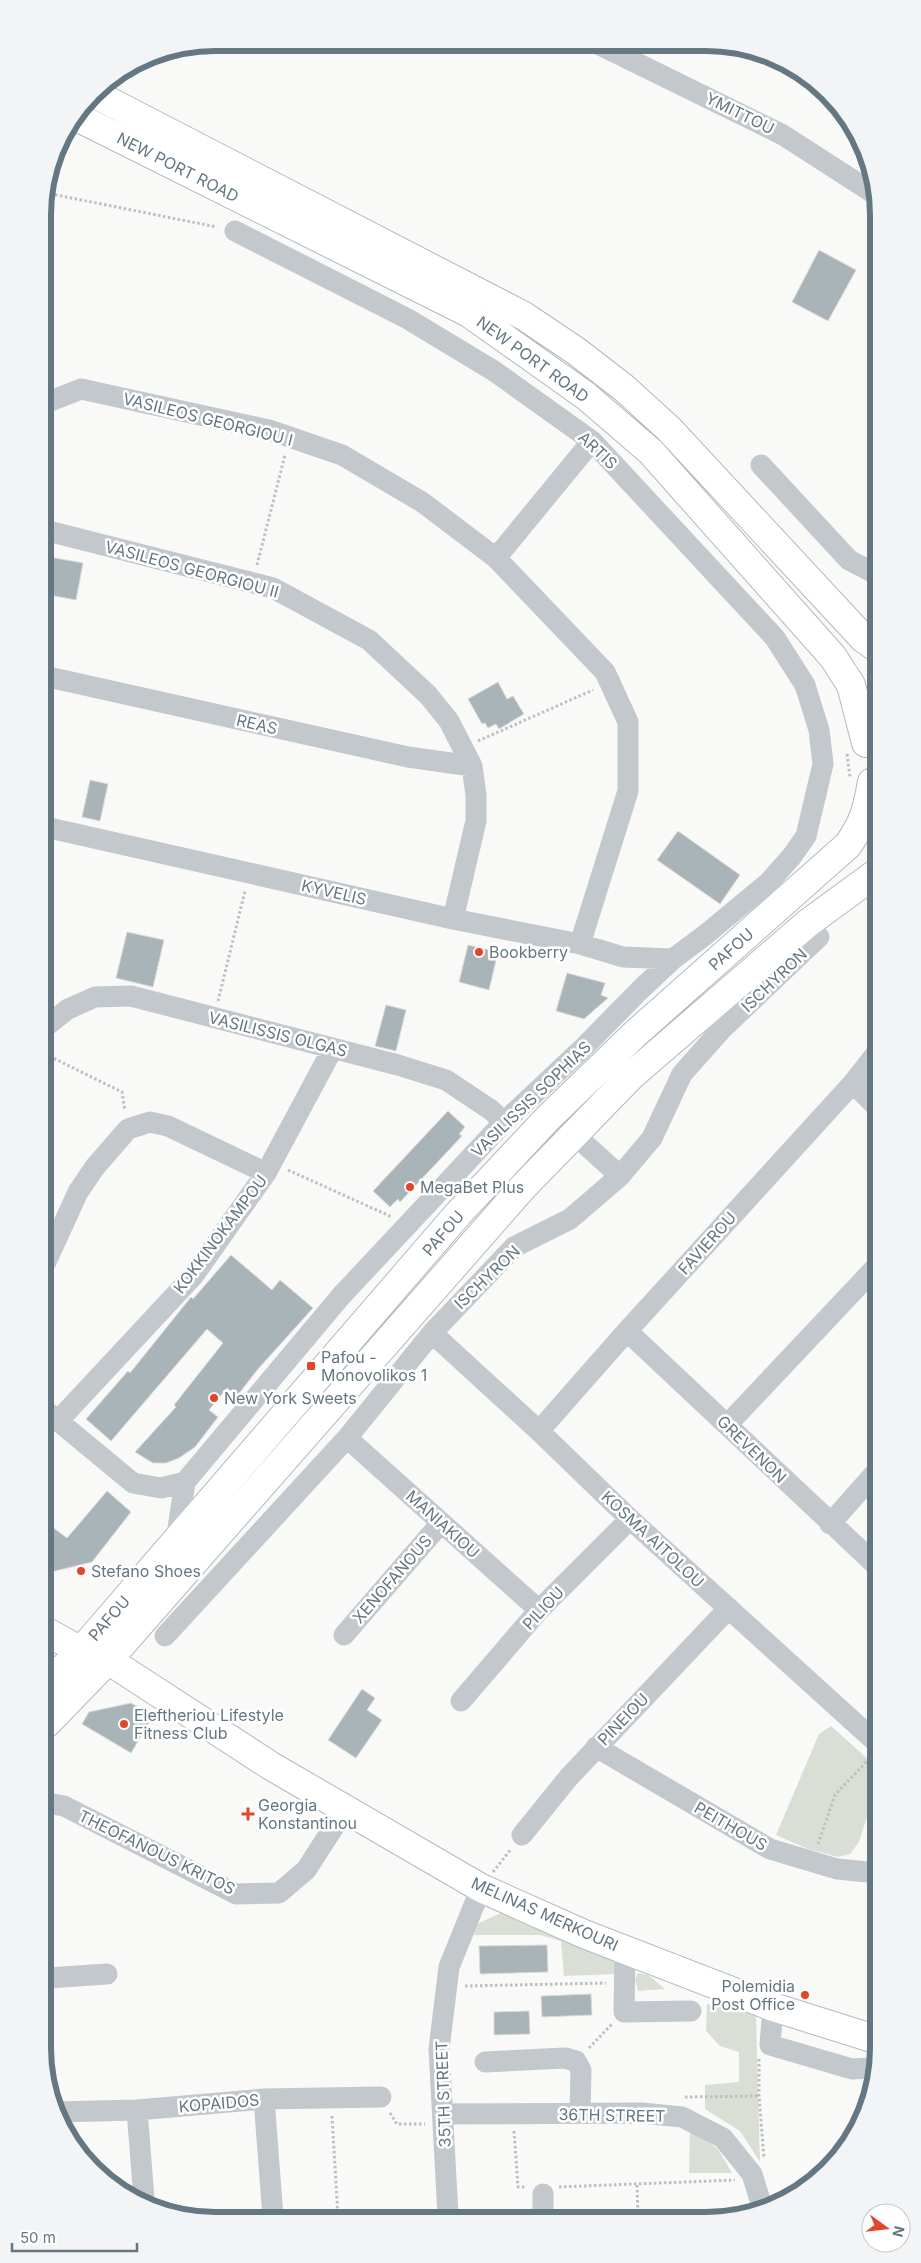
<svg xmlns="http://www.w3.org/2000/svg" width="921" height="2263" font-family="Inter,sans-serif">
<rect width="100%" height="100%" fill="#f9f9f7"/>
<path fill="#dadfd6" d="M831,1726L877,1767V1785L859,1842L850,1854L838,1857L808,1849L776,1835L819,1734Z
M503,1912L615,1959L616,1974L564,1976L561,1941L540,1935H474L477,1924Z
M638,1973L648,1975L665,1989L638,1991L635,1979Z
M707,2004L756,2015L760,2162L740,2131L705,2109V2085L739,2082V2052L720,2046L706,2031Z
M690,2128L718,2149L732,2173H689Z"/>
<path fill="#a9b4b9" stroke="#dbdbd9" d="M819,250L856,270L828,321L792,302Z
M44,556L83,563L76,600L44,594Z
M498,682L507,699L513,696L524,714L499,729L496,724L488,728L485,723L482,724L468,699Z
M90,780L108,784L100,821L82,817Z
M678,831L740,875L720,904L657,860Z
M127,932L164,940L153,987L116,978Z
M468,945L498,952L489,990L459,982Z
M567,973L605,983L601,995L608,998L584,1019L556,1011Z
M386,1005L406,1010L396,1051L375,1046Z
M448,1111L465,1127L459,1134L462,1136L400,1202L398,1199L390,1207L373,1191Z
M231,1255L272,1290L280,1280L313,1308L258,1369L237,1396L227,1388L209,1410L218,1417L195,1447L179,1458L166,1463H153L135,1452L176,1407L174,1405L223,1343L207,1329L111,1441L86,1419L128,1371L130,1373L191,1297L193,1299Z
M107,1491L131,1512L92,1562L47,1573V1523L67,1538Z
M362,1689L375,1698L367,1710L382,1720L356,1758L328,1740Z
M131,1703L153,1716L131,1753L82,1724L89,1712Z
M547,1945L548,1972L480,1974L479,1946Z
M591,1994L592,2015L542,2017L541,1996Z
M529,2011L530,2034L494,2035V2012Z"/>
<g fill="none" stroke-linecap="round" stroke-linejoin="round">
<g stroke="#b3babe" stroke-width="30">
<path id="major" d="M95,94L524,316L576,351L624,388L669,429L864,639L874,646
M77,117L469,313L586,396L651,452L833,657L851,685L866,743
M47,1632L81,1651L108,1660L271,1766L481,1888L584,1934L773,2007L878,2040
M47,1684L81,1651L458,1214L548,1118L636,1033L848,845C864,822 867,810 872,782
M47,1723L108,1660L523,1187L631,1076L808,923L875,874"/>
</g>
<path stroke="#bcc0c2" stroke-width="3" stroke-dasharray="2.5 2.5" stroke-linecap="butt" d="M45,195H56L217,227
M43,311L50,312L43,339
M257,565L285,455
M478,741L593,690
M847,754L850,777
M218,1001L245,891
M45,1054L122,1092L125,1111
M288,1170L392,1217
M818,1844L835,1795L869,1759
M493,1872L511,1849
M465,1986L606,1983
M589,2048L612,2024
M759,2059V2096L764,2158
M685,2097L759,2096
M390,2113L397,2124H425
M332,2116L338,2217
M514,2131L518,2187H526
M637,2185L638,2215
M559,2187L735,2180"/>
<path stroke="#c2c8cb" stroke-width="21" d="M600,45L783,135L873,193
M48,402L81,389L269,430L342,455L422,502L496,558L605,672L628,722V791L580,944
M761,465L849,560L874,573
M44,530L273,588L369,640L428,695L449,721L472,766L476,795V821L453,919
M496,558L592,441
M44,676L408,757L472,766
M45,827L453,919L580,944L623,957L673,959
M45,1027L68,1009L95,997L131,996L398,1065L446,1080L491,1110L504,1122
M853,1083L875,1105
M575,1135L620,1176
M46,1262L78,1192L95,1167L128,1129L150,1122L168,1126L266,1173
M627,1331L877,1566
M432,1333L539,1431L630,1519L877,1743
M46,1411L133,1483L161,1488L185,1482L341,1296L504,1122L582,1049L640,990L673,959L705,935L769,882L792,856L806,836L823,764L819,730L805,685L775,638L592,441L494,371L408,319L235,231
M58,1421L194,1275L266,1173L333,1048
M727,1425L876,1267
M539,1431L627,1331L853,1083L875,1055
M347,1438L539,1610
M830,1524L876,1472
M176,1541L185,1482
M344,1635L441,1523
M165,1636L347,1438L432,1333L514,1247L570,1219L620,1176L652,1138L682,1074L721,1030L819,937
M461,1701L539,1610L630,1519
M596,1747L770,1849L837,1869L878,1873
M47,1803L64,1806L236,1894L279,1893L306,1870L346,1808
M522,1835L569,1777L729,1608
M625,1949L624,2012L691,2011
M48,1978L107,1974
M773,2007L770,2045L852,2069L873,2068L877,2064
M485,2062L565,2058L576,2061L581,2070L580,2113
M264,2099L273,2217
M137,2110L144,2199
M56,2112L137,2110L264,2099L381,2097
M443,2114L642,2113L682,2117L723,2138L752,2174L763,2210
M543,2194V2216
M448,2216L439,2049L449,1967L481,1888"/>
<use href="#major" stroke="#fff" stroke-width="28"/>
</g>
<g fill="#eb4225" stroke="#fff" stroke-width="2">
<circle cx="479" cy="952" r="5"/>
<circle cx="410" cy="1187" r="5"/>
<rect x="306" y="1361" width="10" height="10" rx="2.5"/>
<circle cx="214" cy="1398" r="5"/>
<circle cx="81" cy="1571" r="5"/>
<circle cx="124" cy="1724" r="5"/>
<path d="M245.5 1806.5h5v5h5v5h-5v5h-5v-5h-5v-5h5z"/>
<circle cx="805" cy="1995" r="5"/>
</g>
<g text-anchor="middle" stroke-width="5" stroke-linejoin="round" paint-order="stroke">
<g font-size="16" fill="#637883" stroke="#fff">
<text transform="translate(740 113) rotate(26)" y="6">YMITTOU</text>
<text transform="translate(178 167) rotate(27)" y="6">NEW PORT ROAD</text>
<text transform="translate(533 359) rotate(36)" y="6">NEW PORT ROAD</text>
<text transform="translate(208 419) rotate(14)" y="6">VASILEOS GEORGIOU I</text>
<text transform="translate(598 450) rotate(43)" y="6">ARTIS</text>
<text transform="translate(192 569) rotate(15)" y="6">VASILEOS GEORGIOU II</text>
<text transform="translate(257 724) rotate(13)" y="6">REAS</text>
<text transform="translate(334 892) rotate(13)" y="6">KYVELIS</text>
<text transform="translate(731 949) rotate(-42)" y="6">PAFOU</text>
<text transform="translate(774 980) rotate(-44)" y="6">ISCHYRON</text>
<text transform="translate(278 1034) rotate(14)" y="6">VASILISSIS OLGAS</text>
<text transform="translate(531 1099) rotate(-44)" y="6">VASILISSIS SOPHIAS</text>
<text transform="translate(443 1233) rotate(-49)" y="6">PAFOU</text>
<text transform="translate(220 1234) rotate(-53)" y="6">KOKKINOKAMPOU</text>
<text transform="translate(707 1243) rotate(-48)" y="6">FAVIEROU</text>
<text transform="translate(487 1277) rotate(-44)" y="6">ISCHYRON</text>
<text transform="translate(752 1449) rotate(44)" y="6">GREVENON</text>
<text transform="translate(443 1524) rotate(42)" y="6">MANIAKIOU</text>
<text transform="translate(653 1539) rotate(43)" y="6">KOSMA AITOLOU</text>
<text transform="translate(392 1579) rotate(-49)" y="6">XENOFANOUS</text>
<text transform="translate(543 1608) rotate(-47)" y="6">PILIOU</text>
<text transform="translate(109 1618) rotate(-49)" y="6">PAFOU</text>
<text transform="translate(623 1719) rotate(-46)" y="6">PINEIOU</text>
<text transform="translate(731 1826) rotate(30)" y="6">PEITHOUS</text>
<text transform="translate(157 1852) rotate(26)" y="6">THEOFANOUS KRITOS</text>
<text transform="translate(545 1914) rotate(24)" y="6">MELINAS MERKOURI</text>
<text transform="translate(443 2094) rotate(-92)" y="6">35TH STREET</text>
<text transform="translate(219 2103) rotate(-5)" y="6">KOPAIDOS</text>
<text transform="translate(612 2115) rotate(1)" y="6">36TH STREET</text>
</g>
<g font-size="16" fill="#637883" stroke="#fff" text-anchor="start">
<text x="489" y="958">Bookberry</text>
<text x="420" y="1193">MegaBet Plus</text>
<text x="321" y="1363">Pafou -<tspan x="321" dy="18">Monovolikos 1</tspan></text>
<text x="224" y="1404">New York Sweets</text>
<text x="91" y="1577">Stefano Shoes</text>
<text x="134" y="1721">Eleftheriou Lifestyle<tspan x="134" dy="18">Fitness Club</tspan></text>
<text x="258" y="1811">Georgia<tspan x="258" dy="18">Konstantinou</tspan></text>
<text x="795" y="1992" text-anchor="end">Polemidia<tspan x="795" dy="18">Post Office</tspan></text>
</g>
</g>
<path d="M0 0H921V2263H0ZM215 51H706A164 164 0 0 1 870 215V2048A164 164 0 0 1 706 2212H215A164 164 0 0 1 51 2048V215A164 164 0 0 1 215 51Z" fill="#f3f4f5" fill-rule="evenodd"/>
<path fill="none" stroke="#637883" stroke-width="6" d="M215 51H706A164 164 0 0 1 870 215V2048A164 164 0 0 1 706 2212H215A164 164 0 0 1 51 2048V215A164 164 0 0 1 215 51Z"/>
<g transform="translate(886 2228) rotate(105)"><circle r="24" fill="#ffffff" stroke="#c1c9cd"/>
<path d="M0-4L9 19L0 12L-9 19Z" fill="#eb4225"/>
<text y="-8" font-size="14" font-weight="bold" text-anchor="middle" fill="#637883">N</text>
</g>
<path d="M12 2243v8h125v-8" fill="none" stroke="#637883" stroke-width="2.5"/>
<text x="20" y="2243" font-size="15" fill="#637883" stroke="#ffffff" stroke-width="4" paint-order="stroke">50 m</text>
</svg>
